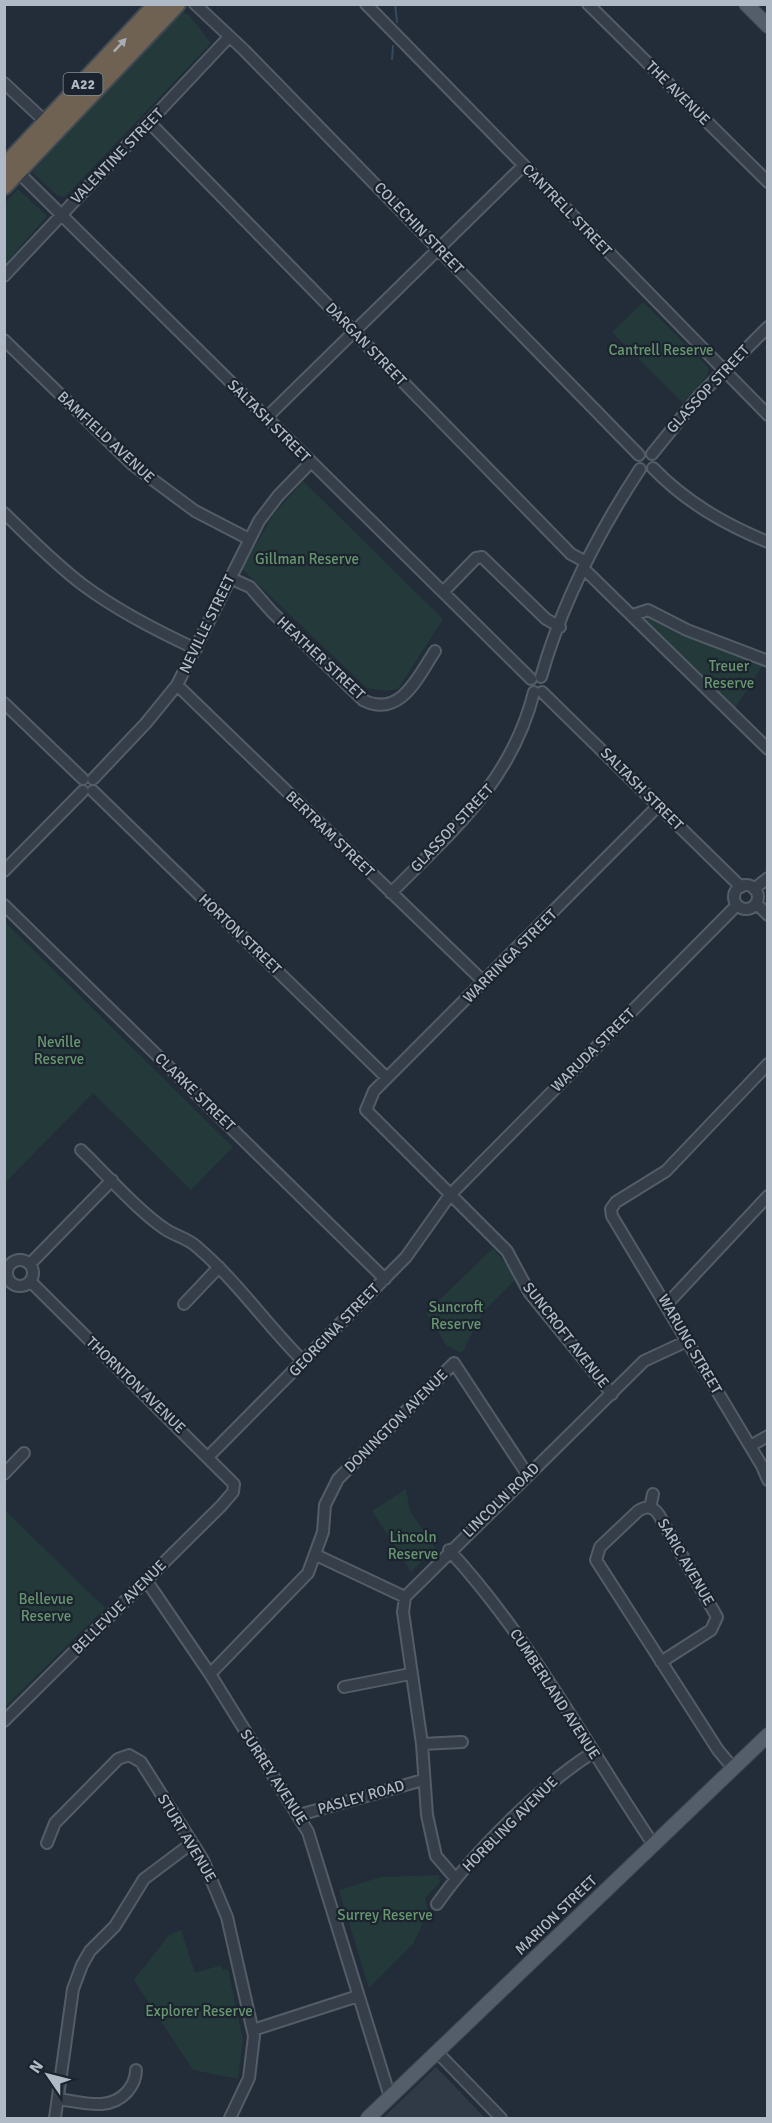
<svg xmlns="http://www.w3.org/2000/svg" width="772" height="2123" font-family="Signika,sans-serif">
<rect width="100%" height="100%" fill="#222d39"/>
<path fill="#303a46" d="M436,2067L485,2118H383Z"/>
<path fill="#24393a" d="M181,12L189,15L211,43L66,196H58L32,172Z
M18,189L47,216L5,264V203Z
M643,302L709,368L707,376L683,403L612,332Z
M303,481L443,619L398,689L386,691L367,688L242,569L273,515Z
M649,615L694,638L763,665L734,710L648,625L645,618Z
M5,922L233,1147L191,1190L93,1093L5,1183Z
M493,1248L517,1278L483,1312L462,1353L447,1346L426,1313Z
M406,1489L410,1511L435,1548L411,1572L372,1511Z
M4,1509L105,1608L5,1707H4Z
M439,1875L440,1882L425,1898L428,1913L413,1944L369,1988L339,1890L381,1877Z
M181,1930L195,1973L221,1965L223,1970L228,1969L243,2040L238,2079L193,2070L134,1980L169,1935Z"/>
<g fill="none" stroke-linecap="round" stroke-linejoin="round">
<path stroke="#364a60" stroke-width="2" d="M395,4L397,22
M392,59L393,46"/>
<g stroke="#535d67" stroke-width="14">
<path id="minor" d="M195,4L244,50L639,455
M366,4L768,415
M588,4L768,182
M4,83L50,126
M149,122L571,554L586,562
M15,169L531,679
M4,276L229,37
M4,340L133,465L195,511L249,539
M266,418L523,166
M652,454L699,396L768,327
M653,468C686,502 724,524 768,542
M4,513C30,538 55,564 83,585C118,611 157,631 196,649
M583,568L768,749
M230,578L250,587L272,612L363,700C400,719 418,677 435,651
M443,592L476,558L482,557L546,619L560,627
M633,615L648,610L687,630L768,661
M541,677C562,603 598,533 640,469
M177,685L484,982
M542,692L741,887
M4,703L83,779
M93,779L146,723L177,685L259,521L278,496L311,462
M93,791L387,1078
M4,871L83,791
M734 897a12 12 0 1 1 24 0a12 12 0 1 1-24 0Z
M754,889L768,878
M391,893C453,830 511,782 534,692
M756,903L768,915
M4,905L385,1279
M768,1064L666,1171L616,1202L611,1209L612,1216L762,1466L768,1480
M81,1150C106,1174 137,1210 165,1229C175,1236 188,1238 197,1247C237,1281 266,1324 303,1361
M7 1273a13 13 0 1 1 26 0a13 13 0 1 1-26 0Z
M30,1264L112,1180
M184,1304L219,1267
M667,1304L768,1196
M612,1394L529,1292L507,1251L366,1110L374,1091L659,805
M750,1446L768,1436
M209,1456L406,1257L450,1195L737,905
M4,1474L24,1453
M650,1508L653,1494
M449,1550C530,1638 587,1746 653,1844
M316,1555L405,1597
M146,1580L210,1674L308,1832L390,2097
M661,1662L711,1630L717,1617L659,1515C654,1507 647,1505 638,1511L600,1547L596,1560L718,1750L733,1768
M210,1674L308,1573L323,1532L325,1505L338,1479L454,1363L527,1474
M344,1687L410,1674
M4,1721L221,1506L233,1492L234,1484L30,1281
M422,1744L462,1742
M299,1815L423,1780
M47,1843L55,1823L118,1759L129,1755L141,1762L203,1860L227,1917L254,2036L249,2078L230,2118
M455,1878L436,1856L427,1815L422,1744L403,1612L405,1597L644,1361L687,1341
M437,1904C473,1853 539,1787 592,1753
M253,2030L358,1996
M437,2052L501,2118
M58,2099C82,2102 109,2112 127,2092C133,2085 136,2079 136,2070
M55,2118L73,1989L82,1965L90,1951L115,1926L144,1879L192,1843"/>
</g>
<g stroke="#3f4853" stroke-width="16">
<path id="major" d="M746,4L768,26
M368,2118L768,1735"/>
</g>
<g stroke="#404a54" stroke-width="20">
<path id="highway" d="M4,167L157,4
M4,186L177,4"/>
</g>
<use href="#minor" stroke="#363f49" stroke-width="10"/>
<use href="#major" stroke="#535e6a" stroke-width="14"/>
<use href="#highway" stroke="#6f6253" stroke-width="16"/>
</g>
<defs><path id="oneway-solid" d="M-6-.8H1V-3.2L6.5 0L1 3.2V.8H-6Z" transform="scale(1.5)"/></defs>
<use fill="#a6adb5" href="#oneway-solid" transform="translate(120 45) rotate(-47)"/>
<g text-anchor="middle" stroke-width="4.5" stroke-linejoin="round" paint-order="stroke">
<rect fill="#1b242e" stroke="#838d98" stroke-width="1.5" x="63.5" y="73" width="39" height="22" rx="4.5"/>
<g font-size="14" font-weight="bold" fill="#b0bac6">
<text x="83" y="89">A22</text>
</g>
<g font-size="15" fill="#b0bac6" stroke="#1b242e">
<text transform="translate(678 93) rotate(45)" y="5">THE AVENUE</text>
<text transform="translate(117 156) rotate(-46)" y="5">VALENTINE STREET</text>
<text transform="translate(567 210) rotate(46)" y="5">CANTRELL STREET</text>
<text transform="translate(419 228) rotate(46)" y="5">COLECHIN STREET</text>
<text transform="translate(366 344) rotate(46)" y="5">DARGAN STREET</text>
<text transform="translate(708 389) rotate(-47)" y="5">GLASSOP STREET</text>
<text transform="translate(269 421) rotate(45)" y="5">SALTASH STREET</text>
<text transform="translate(106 437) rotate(43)" y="5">BAMFIELD AVENUE</text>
<text transform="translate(207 624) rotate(-64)" y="5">NEVILLE STREET</text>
<text transform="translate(321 658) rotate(43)" y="5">HEATHER STREET</text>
<text transform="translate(642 789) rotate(45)" y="5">SALTASH STREET</text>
<text transform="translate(452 828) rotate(-47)" y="5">GLASSOP STREET</text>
<text transform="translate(330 834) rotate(44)" y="5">BERTRAM STREET</text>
<text transform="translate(240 934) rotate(44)" y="5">HORTON STREET</text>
<text transform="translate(510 956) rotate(-45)" y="5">WARRINGA STREET</text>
<text transform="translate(593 1050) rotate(-45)" y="5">WARUDA STREET</text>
<text transform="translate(195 1092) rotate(44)" y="5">CLARKE STREET</text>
<text transform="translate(334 1330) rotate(-46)" y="5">GEORGINA STREET</text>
<text transform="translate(566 1335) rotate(52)" y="5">SUNCROFT AVENUE</text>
<text transform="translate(690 1344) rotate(60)" y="5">WARUNG STREET</text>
<text transform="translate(136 1385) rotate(44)" y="5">THORNTON AVENUE</text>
<text transform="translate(396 1421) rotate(-45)" y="5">DONINGTON AVENUE</text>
<text transform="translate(501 1500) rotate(-44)" y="5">LINCOLN ROAD</text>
<text transform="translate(686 1562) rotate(60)" y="5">SARIC AVENUE</text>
<text transform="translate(119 1607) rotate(-45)" y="5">BELLEVUE AVENUE</text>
<text transform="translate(555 1694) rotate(57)" y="5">CUMBERLAND AVENUE</text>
<text transform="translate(274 1777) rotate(57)" y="5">SURREY AVENUE</text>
<text transform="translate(361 1797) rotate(-16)" y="5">PASLEY ROAD</text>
<text transform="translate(510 1824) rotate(-45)" y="5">HORBLING AVENUE</text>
<text transform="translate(187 1838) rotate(59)" y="5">STURT AVENUE</text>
<text transform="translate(556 1915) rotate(-44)" y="5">MARION STREET</text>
</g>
<g font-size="15" fill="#689670" stroke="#1b242e">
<text x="661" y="355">Cantrell Reserve</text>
<text x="307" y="564">Gillman Reserve</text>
<text x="729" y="671">Treuer<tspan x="729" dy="17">Reserve</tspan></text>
<text x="59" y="1047">Neville<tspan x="59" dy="17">Reserve</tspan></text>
<text x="456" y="1312">Suncroft<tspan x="456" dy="17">Reserve</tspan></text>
<text x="413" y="1542">Lincoln<tspan x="413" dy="17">Reserve</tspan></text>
<text x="46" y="1604">Bellevue<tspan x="46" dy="17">Reserve</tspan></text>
<text x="385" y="1920">Surrey Reserve</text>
<text x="199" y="2016">Explorer Reserve</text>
</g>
</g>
<rect width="772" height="2123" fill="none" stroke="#b0bac6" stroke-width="12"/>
<g transform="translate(48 2075) rotate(305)" stroke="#1b242e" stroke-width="4.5" paint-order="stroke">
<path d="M0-4.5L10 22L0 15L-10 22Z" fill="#b0bac6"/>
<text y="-9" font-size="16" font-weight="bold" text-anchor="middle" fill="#b0bac6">N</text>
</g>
</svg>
